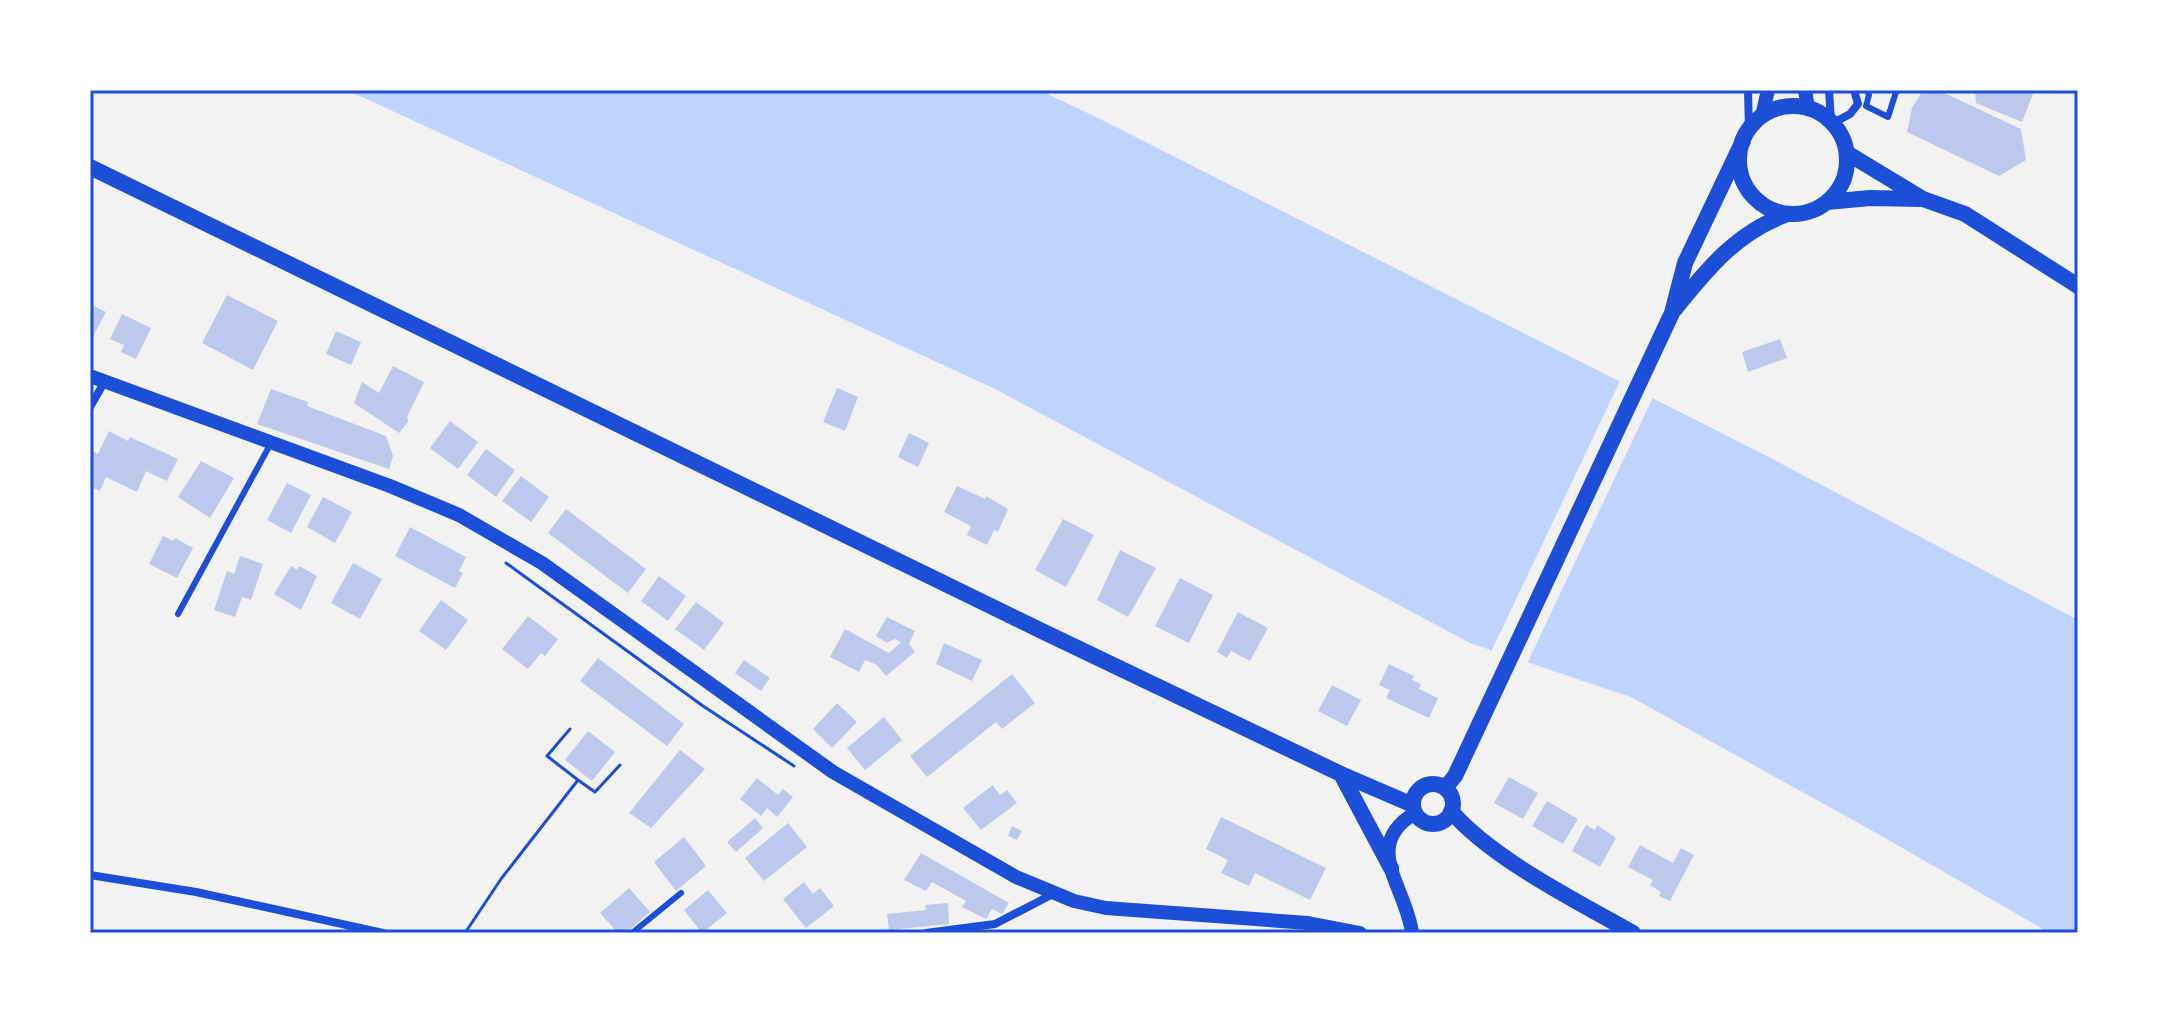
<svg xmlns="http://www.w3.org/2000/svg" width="2168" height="1023" font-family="'Roboto Condensed',sans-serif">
<rect width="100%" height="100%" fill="#f2f2f2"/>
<path fill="#bfd3fe" d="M347,90H1039L1096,117L1761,453L2078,620V933H2050L1878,834L1631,697L1470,643L993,388Z"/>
<path fill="#f2f2f2" d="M1621,379L1654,395L1526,666L1490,654Z"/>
<path fill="#bdc9ec" d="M1923,90H1938L2021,129L2026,160L1999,176L1907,132L1912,108Z
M1975,90H2037L2033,94L2022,122L1976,103Z
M227,295L278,321L253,370L202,343Z
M90,304L106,312L90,342Z
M122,314L151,328L136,359L121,352L124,345L110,339Z
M336,331L361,342L351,365L326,354Z
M1780,339L1787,358L1748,372L1742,352Z
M393,366L424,382L407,417L408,422L399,433L354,403L362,382L379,393Z
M837,388L858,397L845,431L823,422Z
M271,389L308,402L307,406L386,436L393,456L389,469L257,424Z
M450,421L478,442L458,469L430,448Z
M109,431L128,441L130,437L178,459L167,481L146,471L137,492L106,477L100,491L93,488L90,494V450L98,454Z
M909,433L929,443L918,467L898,457Z
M486,449L515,470L496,497L467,475Z
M201,461L234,478L210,518L178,497Z
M521,476L549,497L531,522L502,501Z
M287,483L311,495L291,533L267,520Z
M957,486L985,499L986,496L1008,509L998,532L994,530L987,545L967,535L971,526L944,512Z
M323,497L352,512L335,543L307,527Z
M566,509L646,569L628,593L548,533Z
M1063,519L1094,535L1066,587L1035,570Z
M410,527L466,557L459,571L463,573L455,588L395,556Z
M163,536L173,541L175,538L193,548L177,578L149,564Z
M1120,550L1156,568L1128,617L1097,600Z
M240,556L263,564L251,600L242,597L235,617L214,610L227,571L234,574Z
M353,563L382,579L360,619L331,603Z
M291,566L297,570L299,566L317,576L301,610L274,594Z
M659,576L686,596L668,621L641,601Z
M1180,578L1213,595L1189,643L1155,626Z
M441,600L468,620L446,650L419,631Z
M696,602L724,623L704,650L675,629Z
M1238,612L1268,628L1250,661L1231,651L1227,658L1217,652Z
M528,616L558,639L545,656L541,653L528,669L502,649Z
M887,617L915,631L909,644L915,652L886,676L877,665L865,660L859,672L830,657L845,629L889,653L901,642L895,639L887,643L876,636Z
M944,643L982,660L972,681L936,664Z
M598,658L684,724L667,746L580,681Z
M744,660L770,678L761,691L735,673Z
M1389,664L1414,676L1412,680L1421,684L1419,689L1438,698L1429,718L1386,698L1390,690L1379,685Z
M1012,674L1035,703L1002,729L996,722L927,777L910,756Z
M1332,685L1361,700L1347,726L1318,711Z
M837,703L857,722L832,748L813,729Z
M884,717L902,740L865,770L847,748Z
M588,731L615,752L592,781L565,760Z
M680,750L705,769L651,828L629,813Z
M1509,777L1538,793L1523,819L1494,803Z
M757,778L778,795L783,789L793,797L777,817L767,808L761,816L740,799Z
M993,785L1000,795L1007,790L1017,803L981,830L963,808Z
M1547,801L1578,819L1563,844L1532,826Z
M1221,817L1326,868L1310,900L1255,873L1249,886L1221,873L1228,860L1206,849Z
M755,818L763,828L736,852L727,842Z
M788,823L807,847L764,881L745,858Z
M1586,825L1595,830L1597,825L1616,838L1600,867L1572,851Z
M1012,826L1022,831L1017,840L1008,836Z
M684,837L706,866L676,891L654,862Z
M1640,845L1673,863L1681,848L1694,855L1670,901L1659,896L1661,892L1650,885L1653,880L1628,867Z
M921,853L1009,903L1002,914L992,909L986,919L962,907L966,901L932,882L926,891L904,880Z
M804,882L813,894L820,888L834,906L806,928L783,899Z
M629,888L650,912L626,933H618L600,913Z
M708,890L727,913L702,933L684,910Z
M948,903L949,924L889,930L887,914L926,910L925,905Z"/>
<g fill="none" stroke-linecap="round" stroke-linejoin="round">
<path stroke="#1d4ed8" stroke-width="3" d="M506,563L703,706L794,766
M570,729L547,756L578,780
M465,933L501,879L578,780L595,792L620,765"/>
<path stroke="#1d4ed8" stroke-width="6" d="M1867,90L1869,95L1866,106L1888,117L1896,92L1899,90
M178,614L271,443
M632,933L681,893"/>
<path stroke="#1d4ed8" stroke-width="8" d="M1748,90L1749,130
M1829,90L1831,121
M1833,123L1850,114L1858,104L1854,90
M90,407L105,381
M90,875L196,892L383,933
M926,933L995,924L1053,894"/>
<path stroke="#1d4ed8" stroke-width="14" d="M1805,90L1808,108
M1762,116L1768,90
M90,376L390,486L459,515L542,563L833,772L1016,877L1074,901L1106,908L1308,923L1360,933
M1412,933C1407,888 1360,846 1415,813"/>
<path stroke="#1d4ed8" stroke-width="16" d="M1739 160a54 54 0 1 1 108 0a54 54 0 1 1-108 0Z
M1847,153L1923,199L1965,214L2078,286
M90,167L1046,633L1341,774L1413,805
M1827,202L1870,198L1921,199
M1675,309C1707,269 1738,231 1788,214
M1341,774L1391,868
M1413 804a20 20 0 1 1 40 0a20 20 0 1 1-40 0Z
M1445,788L1455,776L1672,313L1685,263L1743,141
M1451,811C1492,859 1577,901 1633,933"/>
</g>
<rect width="2168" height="1023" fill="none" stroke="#ffffff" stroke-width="184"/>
<rect x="92" y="92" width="1984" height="839" fill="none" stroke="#1d4ed8" stroke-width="3"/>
</svg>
